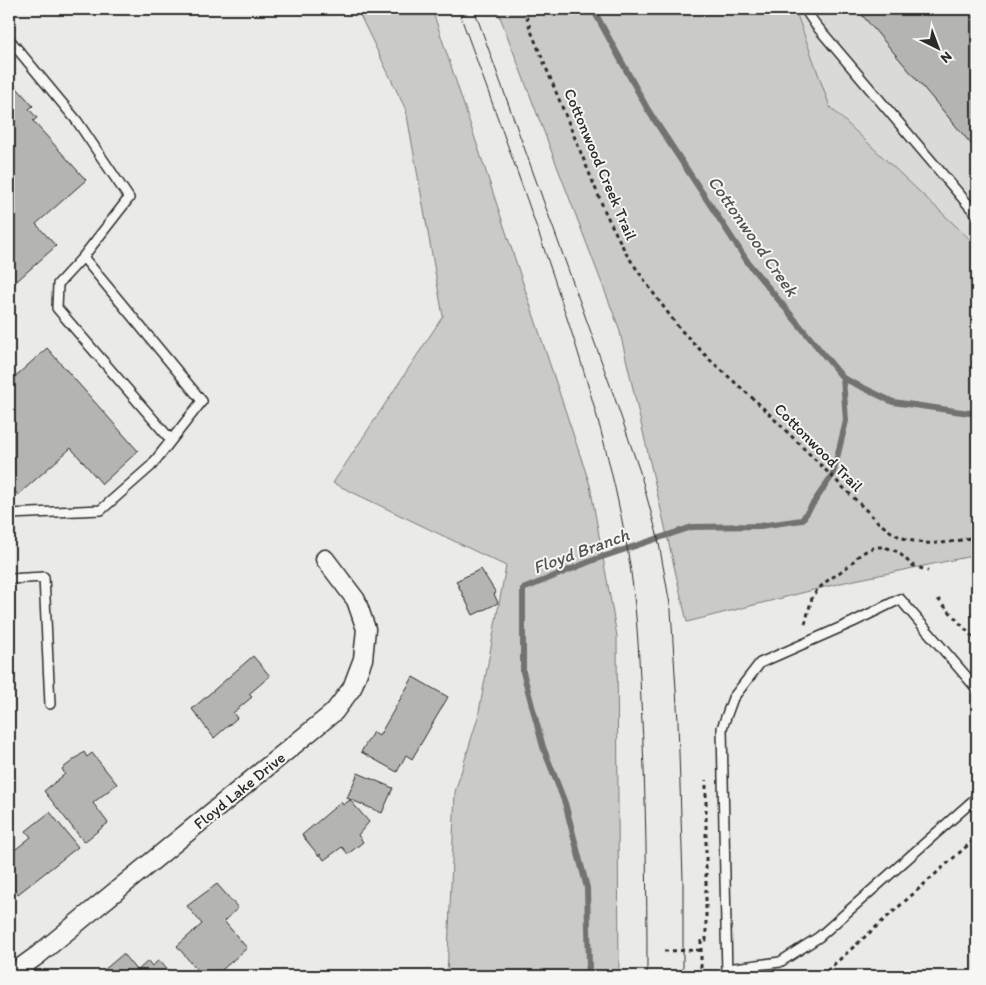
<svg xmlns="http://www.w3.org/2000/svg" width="986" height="985" font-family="Itim,sans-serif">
<rect width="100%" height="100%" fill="#eaeae6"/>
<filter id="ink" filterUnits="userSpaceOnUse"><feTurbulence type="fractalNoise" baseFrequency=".02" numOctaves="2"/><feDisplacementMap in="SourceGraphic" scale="10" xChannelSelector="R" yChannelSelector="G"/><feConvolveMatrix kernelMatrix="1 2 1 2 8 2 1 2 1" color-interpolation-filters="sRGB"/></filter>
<g filter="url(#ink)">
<path fill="#dadad6" d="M795,9H977V246L829,107Z"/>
<path fill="#cacac7" stroke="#7a7a79" d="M357,9H432L590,485L617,636L619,976H447L455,792L478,717L506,566L333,483L443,316L406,110Z
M497,9H795L830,107L977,246V555L845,582L687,622L619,328Z"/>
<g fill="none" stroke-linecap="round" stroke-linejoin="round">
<path stroke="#727270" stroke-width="6" d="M593,9L648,110L749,264L843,378L893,402L969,413L977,412
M584,976L589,967L587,888L565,803L543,747L523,672V589L596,559L692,527L760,526L802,520L833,474L846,421L843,378"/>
</g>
<path fill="#b4b4b1" stroke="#2b2b2b" d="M857,9H977V151Z
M9,79L33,106L29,109L37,118L33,121L86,180L36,224L56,246L9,288Z
M47,348L138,451L102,484L71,448L18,495L9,484V382Z
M481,569L496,593L494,594L498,603L473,615L456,581Z
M9,593H14V635H9Z
M253,656L270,676L249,694L252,697L233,713L237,718L214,738L192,709Z
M413,677L448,697L412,759L406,755L397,772L361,752L373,732L379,736Z
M84,752L87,757L92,753L117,784L93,803L108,823L84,842L44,791L65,774L62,769Z
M358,773L393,788L382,813L347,798Z
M350,800L369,822L358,835L363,842L348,854L342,847L324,860L320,854L319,856L302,835L341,802L343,805Z
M50,812L78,847L18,894L9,881V879L14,875L9,869V843L11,842L16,849L31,837L26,831Z
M217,884L238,908L224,921L247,948L215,976H199L194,971L196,969L177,946L202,924L187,906Z
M123,954L137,971L148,961L152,966L159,960L173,976H107L103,971Z"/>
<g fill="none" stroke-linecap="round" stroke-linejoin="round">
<g stroke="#2b2b2b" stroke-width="12">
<path id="service" d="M805,9L815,24L977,215
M9,39L77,121L129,198L83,257L202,401L151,466L101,510L9,514
M83,257L58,284L57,308L171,440
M9,579L44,577L50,704
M727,969L780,962L819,937L977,797
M727,976L722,728L733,698L760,663L853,622L900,599L977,689"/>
</g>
<g stroke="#2b2b2b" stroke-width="21">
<path id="minor" d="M9,976L38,955L334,712L352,688L363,659L366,629L356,600L325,559"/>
</g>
<path stroke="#2b2b2b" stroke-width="3" stroke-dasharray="4 4" stroke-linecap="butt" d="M524,9L531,31L606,214L627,255L654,294L679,328L710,360L758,403L879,523C886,528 894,535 903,538C928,547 952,543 977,536
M938,599L977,642
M805,624L812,598L817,590L827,581L850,565L857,557L866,551L875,547H885L898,552L912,565L928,571
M664,951L701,950
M701,976V940H706V780
M821,976L977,837"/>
<use href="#service" stroke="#f6f6f2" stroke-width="9"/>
<use href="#minor" stroke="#f6f6f2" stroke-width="18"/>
<path stroke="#2b2b2b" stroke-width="1" d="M458,9C495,111 533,212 566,315C591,391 613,468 627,547C636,598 639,650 641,701C646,793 647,885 647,976
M474,9L614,396L640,472L658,538L671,610L678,721L683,880V976"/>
</g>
</g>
<g text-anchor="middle" stroke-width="4" stroke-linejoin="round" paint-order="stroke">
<g font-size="16" fill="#2b2b2b" stroke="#f6f6f2">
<text transform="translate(601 164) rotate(67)" y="6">Cottonwood Creek Trail</text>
<text transform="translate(819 447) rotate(45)" y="6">Cottonwood Trail</text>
<text transform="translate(239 790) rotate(-39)" y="6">Floyd Lake Drive</text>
</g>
<g font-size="18" font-style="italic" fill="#545453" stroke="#f6f6f2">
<text transform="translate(753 236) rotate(55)" y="6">Cottonwood Creek</text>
<text transform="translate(581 551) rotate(-20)" y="6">Floyd Branch</text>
</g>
</g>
<rect width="986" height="985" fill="none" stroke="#f6f6f2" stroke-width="30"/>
<rect x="15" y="15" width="956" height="955" fill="none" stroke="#2b2b2b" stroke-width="2" filter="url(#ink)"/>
<g transform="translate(938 48) rotate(138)" stroke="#f6f6f2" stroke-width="4" paint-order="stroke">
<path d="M0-4L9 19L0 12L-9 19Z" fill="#2b2b2b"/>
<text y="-8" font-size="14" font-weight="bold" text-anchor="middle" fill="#2b2b2b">N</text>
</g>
</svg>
